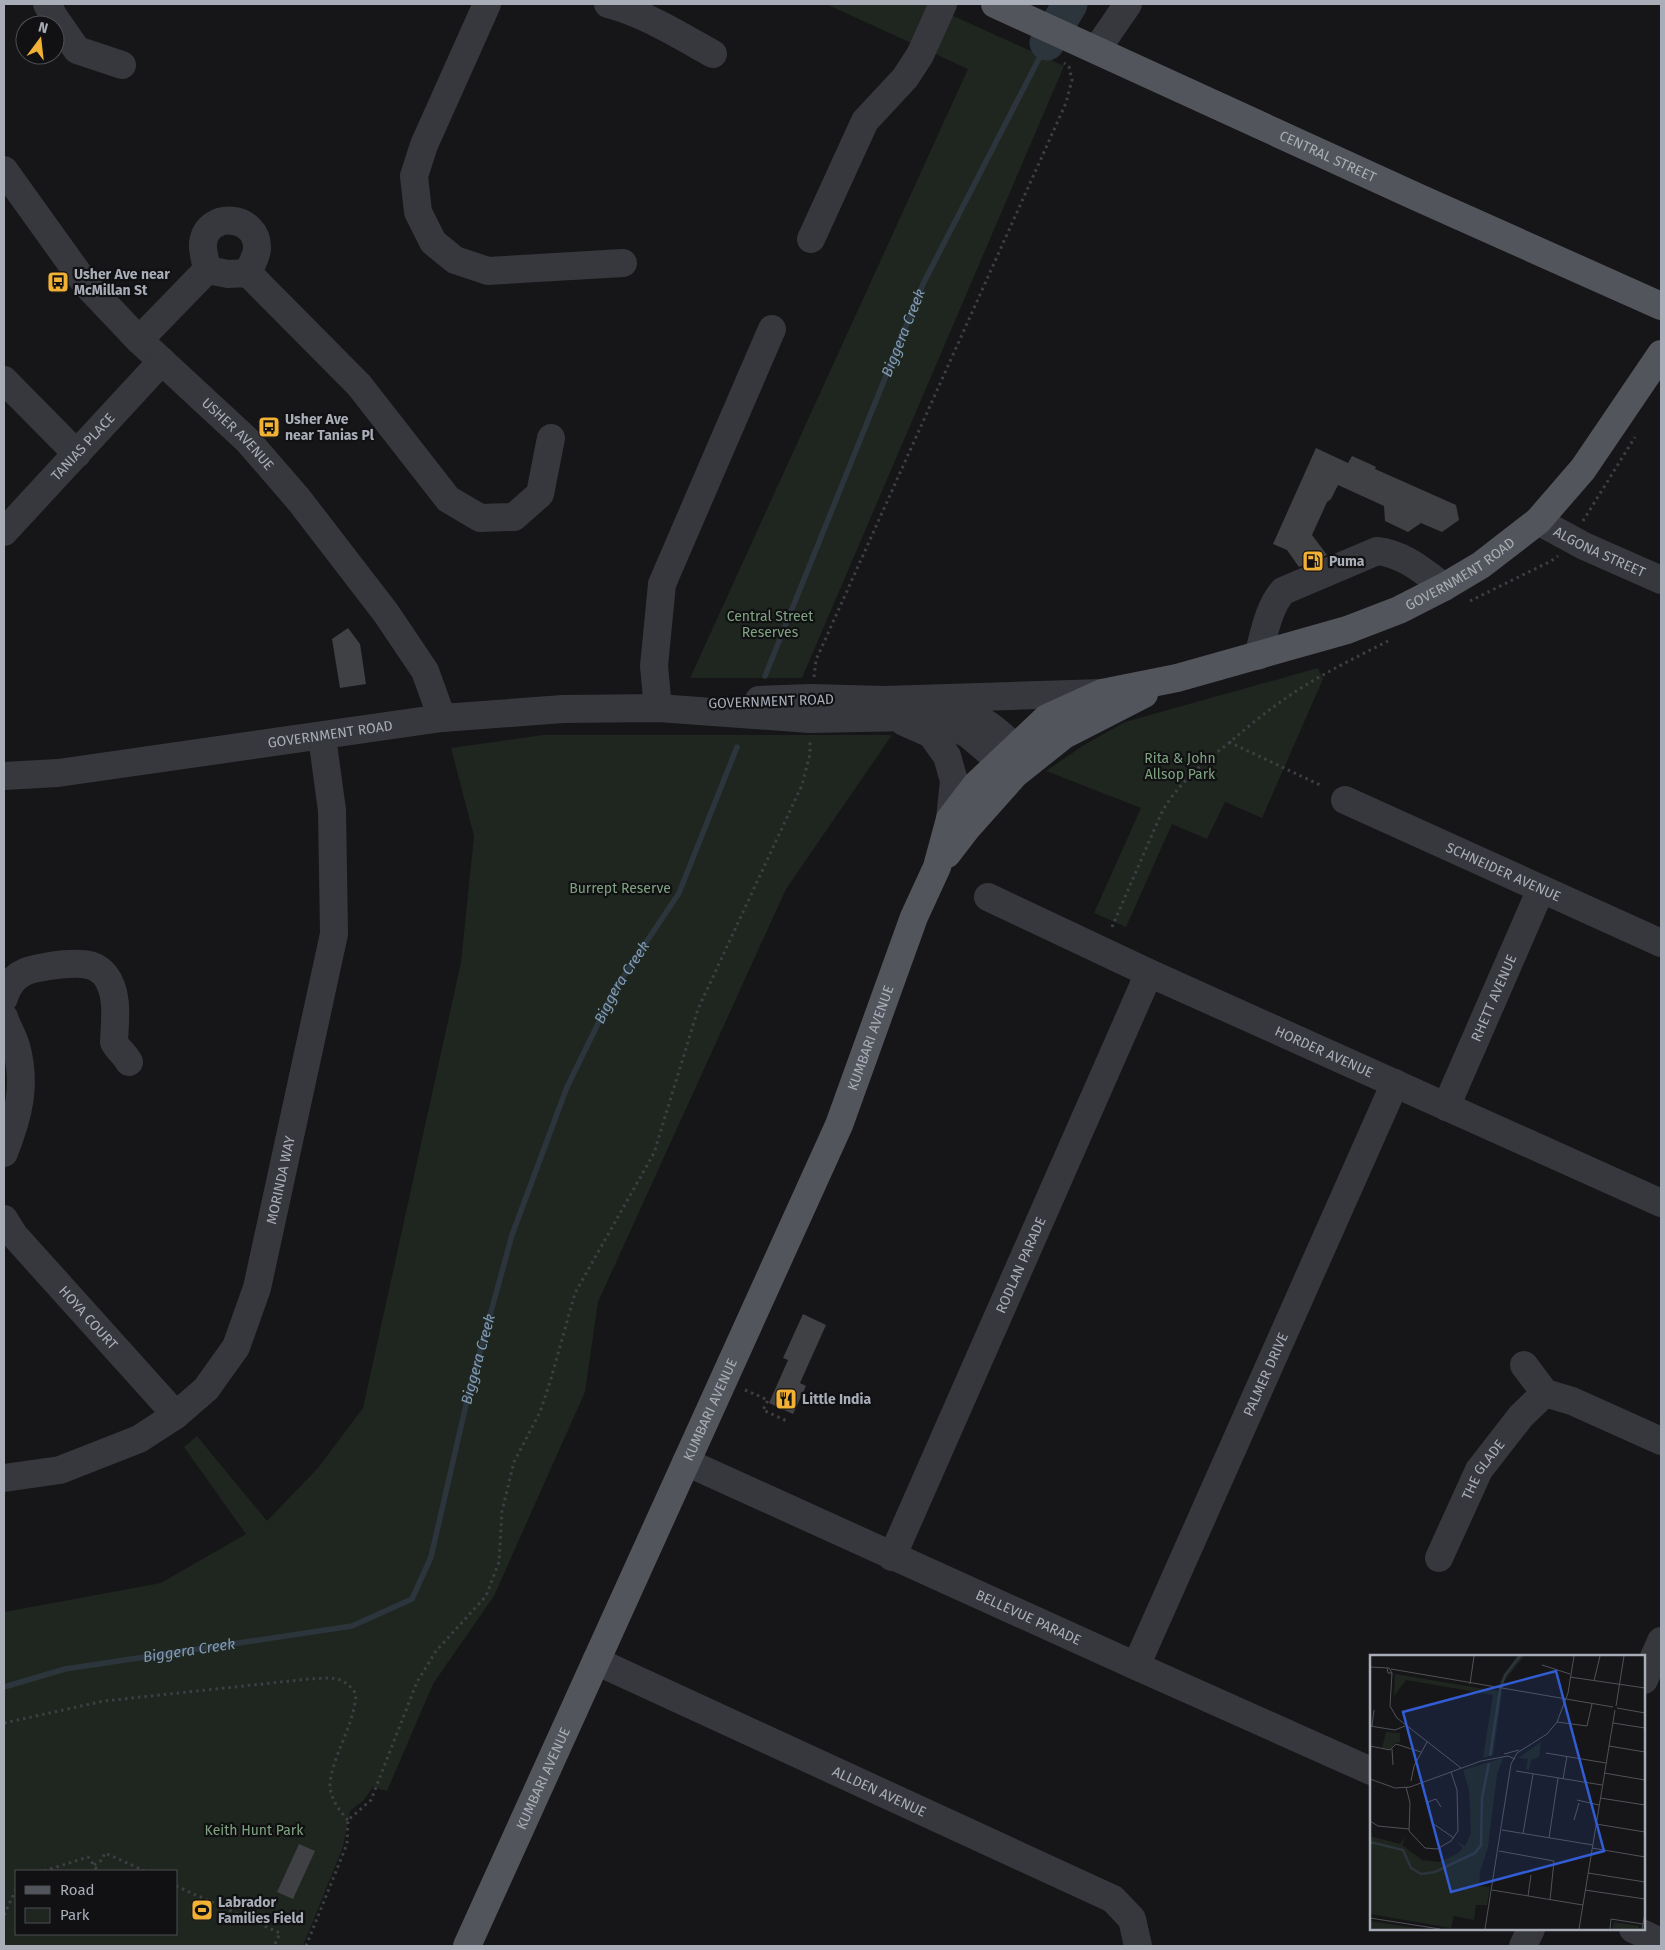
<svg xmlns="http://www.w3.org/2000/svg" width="1665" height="1950" font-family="'Fira Sans',sans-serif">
<rect width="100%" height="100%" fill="#161618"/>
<path fill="#1e261f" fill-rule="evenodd" d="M826,4H927L1064,66L802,678H690L968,69Z
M1318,668L1323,679L1262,818L1225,802L1207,839L1172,824L1126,927L1094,913L1141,808L1046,771L1084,745L1125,722Z
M543,735H892L786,889L598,1302L585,1392L494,1596L433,1684L387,1791L373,1787L363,1801L350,1811L343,1847L303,1946H4V1612L161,1583L246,1534L184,1447L197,1436L267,1521L318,1468L363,1408L461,962L474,836L451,748ZM16,1871H176V1934H16Z"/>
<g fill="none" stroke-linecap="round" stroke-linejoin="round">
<g stroke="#2c353c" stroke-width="5.5">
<path id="s1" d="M765,676L923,284L1047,43"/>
<path id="s2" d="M4,1687L65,1669L352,1626L412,1599L431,1557L468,1396L512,1235L567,1087L615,989L679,893L737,747"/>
</g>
<path stroke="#2c353c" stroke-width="35" d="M1047,43L1070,4"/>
</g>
<path fill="#404145" d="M1316,448L1348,463L1352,456L1370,464L1376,467L1375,469L1456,505L1459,520L1442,532L1421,523L1408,532L1385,521L1384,506L1338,485L1331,499L1327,502L1312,535L1327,555L1299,567L1287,550L1273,544Z
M348,628L360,644L366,684L340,688L332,639Z
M803,1314L826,1325L800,1383L806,1386L793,1414L769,1403L788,1360L783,1358Z
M299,1844L315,1851L293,1899L277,1892Z"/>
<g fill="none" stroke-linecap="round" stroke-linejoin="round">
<path stroke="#3d3f44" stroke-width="3" stroke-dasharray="2.5 4" stroke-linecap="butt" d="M1583,521L1635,437
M1470,601L1551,561L1558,556
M814,677L816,660L1066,103L1072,80L1069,67L1064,63
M1229,742L1320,785
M1112,927L1161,814C1176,785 1203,763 1229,743C1245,729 1262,715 1279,703C1313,678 1351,660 1388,641
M745,1390L768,1400L763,1410L787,1421
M4,1723L104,1701L309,1679C331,1678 342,1674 356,1694C354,1726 334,1752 330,1783C329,1796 339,1811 348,1820
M94,1865L102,1860L105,1853L145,1871
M44,1871L88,1857L98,1871
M176,1886L280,1933L274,1946
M4,1915L16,1889
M306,1946L347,1844L348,1820L371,1800L417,1682L436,1651L486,1596L499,1562L502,1511L514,1462L540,1412L550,1382L575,1293L654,1153L698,1009L802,785L810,754V740"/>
<g stroke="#37383d" stroke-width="28">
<path d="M47,4L54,17L77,50L122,65"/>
<path d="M487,4L424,145L414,176L418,212L433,242L455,260L488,271L623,263"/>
<path d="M608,4C646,14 679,35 713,54"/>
<path d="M1097,49L1128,4"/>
<path id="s3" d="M4,170L85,283L139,340L248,441L299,500L386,613L425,671L442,718"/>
<path d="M811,239L865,121L905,78L920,55L943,4"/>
<path d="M207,270L228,274L248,273L359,385L448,499L480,518L514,517L540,494L551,438"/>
<path d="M139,340L207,270C206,261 202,252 203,243C207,210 258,215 257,248C257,256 251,265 248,273"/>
<path d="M4,380L77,454"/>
<path id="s4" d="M1538,521L1584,546L1661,580"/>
<path id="s5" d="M4,532L162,361"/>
<path d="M1258,656C1264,635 1268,608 1283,591L1377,551C1404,554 1423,571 1444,587"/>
<path d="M759,700L811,698L885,700L1102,693"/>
<path d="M946,707C983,713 1004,737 1030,762"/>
<path d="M658,708L654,666L662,584L772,329"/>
<path d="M904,722L931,734L947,756L954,781L950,819"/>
<path id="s6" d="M4,776L58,773L442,718L563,709L658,708L810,719L910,717L945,723L968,734L1015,774"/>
<path id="s7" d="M1345,800L1661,943"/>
<path id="s8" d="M988,897L1149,973L1661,1203"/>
<path d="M4,998C7,988 11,980 21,974C32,967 67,963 81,964C90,964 99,968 105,975C119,993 115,1020 114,1042C117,1049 125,1054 129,1062"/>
<path d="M4,1017C7,1027 13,1036 16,1046C27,1086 18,1117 4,1153"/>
<path id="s9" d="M1446,1107L1541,889"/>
<path id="s10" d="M4,1219L14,1235L176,1415"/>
<path d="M1524,1365L1545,1393L1572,1401L1661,1441"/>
<path id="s11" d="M686,1462L1136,1666L1371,1771"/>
<path id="s12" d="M4,1478L60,1470L139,1439L176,1415L206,1389L236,1347L257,1288L334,934L332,810L322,737"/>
<path id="s13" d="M892,1557L1149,973"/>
<path id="s14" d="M1439,1558L1479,1470L1521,1416L1545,1393"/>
<path id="s15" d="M596,1661L1113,1899L1132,1919L1138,1946"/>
<path id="s16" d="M1136,1666L1395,1083"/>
<path d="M1644,1680L1661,1641"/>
<path d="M1633,1929L1661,1942"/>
<path d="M1523,1946L1531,1929"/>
</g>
<g stroke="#53555c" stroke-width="28">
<path id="s17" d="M995,4L1417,197L1661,306"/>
<path d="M947,854L967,828L1015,774L1064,735L1144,694"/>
<path id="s18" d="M467,1946L839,1125L914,917L937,867L950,819L976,785L1047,718L1102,693L1177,678L1347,630L1399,610L1444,587L1481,565L1538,521L1583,469L1661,354"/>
</g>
</g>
<defs>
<g id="bus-square" transform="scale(1.125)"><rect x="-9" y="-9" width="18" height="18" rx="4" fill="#f2b134" stroke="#111113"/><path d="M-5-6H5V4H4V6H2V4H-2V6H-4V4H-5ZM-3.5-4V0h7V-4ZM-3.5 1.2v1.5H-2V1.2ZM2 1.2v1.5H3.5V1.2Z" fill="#111"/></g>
<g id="fuel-square" transform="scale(1.125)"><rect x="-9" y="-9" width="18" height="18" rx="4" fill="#f2b134" stroke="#111113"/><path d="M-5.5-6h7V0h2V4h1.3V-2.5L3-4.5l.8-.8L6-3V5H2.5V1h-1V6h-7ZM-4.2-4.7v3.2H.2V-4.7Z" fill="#111"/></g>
<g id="restaurant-square" transform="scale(1.125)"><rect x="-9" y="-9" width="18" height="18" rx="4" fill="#f2b134" stroke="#111113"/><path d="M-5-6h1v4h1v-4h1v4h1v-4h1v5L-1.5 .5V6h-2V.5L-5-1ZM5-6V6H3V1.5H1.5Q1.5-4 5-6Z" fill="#111"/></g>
<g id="stadium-square" transform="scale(1.125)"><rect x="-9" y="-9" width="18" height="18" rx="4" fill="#f2b134" stroke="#111113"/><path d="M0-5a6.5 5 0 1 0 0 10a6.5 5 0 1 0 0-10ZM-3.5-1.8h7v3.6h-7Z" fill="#111"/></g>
</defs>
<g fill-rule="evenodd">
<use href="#bus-square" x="58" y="282"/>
<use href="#bus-square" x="269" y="427"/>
<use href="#fuel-square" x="1313" y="561"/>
<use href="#restaurant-square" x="786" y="1399"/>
<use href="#stadium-square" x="202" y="1910"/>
</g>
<g text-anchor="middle" stroke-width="4.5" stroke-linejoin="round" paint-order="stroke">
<g font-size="14" fill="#a8adb8" stroke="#111113">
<text dy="5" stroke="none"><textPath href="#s17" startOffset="366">CENTRAL STREET</textPath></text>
<text dy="5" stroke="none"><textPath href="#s3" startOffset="354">USHER AVENUE</textPath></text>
<text dy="5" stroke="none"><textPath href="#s5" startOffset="116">TANIAS PLACE</textPath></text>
<text dy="5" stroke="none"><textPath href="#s4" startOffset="69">ALGONA STREET</textPath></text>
<text dy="5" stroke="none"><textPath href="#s18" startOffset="1808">GOVERNMENT ROAD</textPath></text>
<text transform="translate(771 701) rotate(-2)" y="5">GOVERNMENT ROAD</text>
<text dy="5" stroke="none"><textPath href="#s6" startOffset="329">GOVERNMENT ROAD</textPath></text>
<text dy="5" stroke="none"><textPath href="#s7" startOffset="174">SCHNEIDER AVENUE</textPath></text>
<text dy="5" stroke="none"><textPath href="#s9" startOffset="119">RHETT AVENUE</textPath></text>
<text dy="5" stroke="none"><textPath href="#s18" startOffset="994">KUMBARI AVENUE</textPath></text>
<text dy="5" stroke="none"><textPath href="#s8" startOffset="370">HORDER AVENUE</textPath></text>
<text dy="5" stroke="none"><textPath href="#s12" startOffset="450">MORINDA WAY</textPath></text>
<text dy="5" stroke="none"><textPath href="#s13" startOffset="319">RODLAN PARADE</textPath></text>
<text dy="5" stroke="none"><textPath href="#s10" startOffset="130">HOYA COURT</textPath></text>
<text dy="5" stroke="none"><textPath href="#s16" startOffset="319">PALMER DRIVE</textPath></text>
<text dy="5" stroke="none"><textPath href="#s18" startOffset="589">KUMBARI AVENUE</textPath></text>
<text dy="5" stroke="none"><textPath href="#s14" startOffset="99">THE GLADE</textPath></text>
<text dy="5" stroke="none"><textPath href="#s11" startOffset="376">BELLEVUE PARADE</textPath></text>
<text dy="5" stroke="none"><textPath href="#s18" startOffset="184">KUMBARI AVENUE</textPath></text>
<text dy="5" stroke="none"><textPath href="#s15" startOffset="312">ALLDEN AVENUE</textPath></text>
</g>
<g font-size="14" font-weight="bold" fill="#a8adb8" stroke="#111113" text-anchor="start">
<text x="74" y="279">Usher Ave near<tspan x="74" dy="16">McMillan St</tspan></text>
<text x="285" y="424">Usher Ave<tspan x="285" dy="16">near Tanias Pl</tspan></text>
<text x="1329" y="566">Puma</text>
<text x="802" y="1404">Little India</text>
<text x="218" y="1907">Labrador<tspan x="218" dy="16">Families Field</tspan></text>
</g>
<g font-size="14" fill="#7fa381" stroke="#111113">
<text x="770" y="621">Central Street<tspan x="770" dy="16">Reserves</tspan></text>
<text x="1180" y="763">Rita &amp; John<tspan x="1180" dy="16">Allsop Park</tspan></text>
<text x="620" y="893">Burrept Reserve</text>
<text x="254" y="1835">Keith Hunt Park</text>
</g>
<g font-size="15" font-style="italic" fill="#7f9bb3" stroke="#111113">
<text dy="5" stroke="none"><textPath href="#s1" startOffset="370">Biggera Creek</textPath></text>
<text dy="5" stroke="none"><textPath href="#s2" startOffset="1074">Biggera Creek</textPath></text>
<text dy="5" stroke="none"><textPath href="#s2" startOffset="669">Biggera Creek</textPath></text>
<text dy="5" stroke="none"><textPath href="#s2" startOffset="189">Biggera Creek</textPath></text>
</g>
</g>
<g transform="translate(1370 1655)">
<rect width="275" height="275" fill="#161618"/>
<path d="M147,1H154L135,25L129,28ZM25,19L132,37L123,100L113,103L123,40L36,25L24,41ZM16,77L30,78V87L25,88L20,95L12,93ZM171,87L169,102L161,105L159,115L156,114L158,104L148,103ZM133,103L127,120L118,192L110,216L109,231L120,232L117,250H106L104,265L84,261L81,273L0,259V181L30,189L37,179L32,190L52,205L69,207L87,199L93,193L85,186L95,191L101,178L99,135L93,115ZM0,266L53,274H0ZM244,267L269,271V274H242Z" fill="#1e261f"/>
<path fill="none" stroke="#2c353c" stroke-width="2.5" d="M130,35L135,20L150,1M120,101L130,35M0,187L33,195L41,213L51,219L65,217L105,198L111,190L112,143L119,108"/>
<path fill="none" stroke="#505258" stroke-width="1" d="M172,10L200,19M0,12L19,13L22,18H18L17,13M21,14L243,52M22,18L20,51L27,63L91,113M200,22L275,33M224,26L230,1M100,29L104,1M246,51L254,1M247,53L275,58M187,67L217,71L222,49M243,68L275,73M0,71L25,75L35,71M2,71L4,55M0,91L20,95L26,89L51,97M239,91L275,97M22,94L23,110M176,98L236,108M134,99L149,95M146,116L232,130M234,118L275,125M0,124L25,133L40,132L111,106L138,101L145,104M193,124L197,101M41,126L44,111L57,87M36,132L40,148L39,176L55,193L67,194L81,186L88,176L87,135L81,117M230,143L275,150M207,145L229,150M71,152L66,144L58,147L62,168L84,183M204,165L209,148M0,166L8,171L39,174M226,169L275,177M132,175L223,190M153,179L163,119M179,183L188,123M222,193L275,202M129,196L184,206L180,245M218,218L275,227M122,235L213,250M215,235L275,244M158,241L161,220M0,263L70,274M115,274L141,109L147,98L177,79L187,67L198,38L204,1M209,274L245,55M240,274L241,264L273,269M272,274L275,258"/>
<path fill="#325cd3" fill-opacity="0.15" stroke="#325cd3" stroke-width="2.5" d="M186,16L234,196L81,237L33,57Z"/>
<rect width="275" height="275" fill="none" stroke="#a8adb8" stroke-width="2.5"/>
</g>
<rect width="1665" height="1950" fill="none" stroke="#a8adb8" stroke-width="10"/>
<rect x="15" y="1870" width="162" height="65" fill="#111113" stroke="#4d4f55"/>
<rect x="25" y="1886" width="25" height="8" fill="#53555c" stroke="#4d4f55"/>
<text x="60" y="1895" font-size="15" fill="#a8adb8">Road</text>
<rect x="25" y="1908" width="25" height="15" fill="#1e261f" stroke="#4d4f55"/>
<text x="60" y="1920" font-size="15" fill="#a8adb8">Park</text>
<g transform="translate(40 40) rotate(15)"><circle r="24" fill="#111113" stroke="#4d4f55"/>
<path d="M0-4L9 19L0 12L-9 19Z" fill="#f2b134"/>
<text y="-8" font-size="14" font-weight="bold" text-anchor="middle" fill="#a8adb8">N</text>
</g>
</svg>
